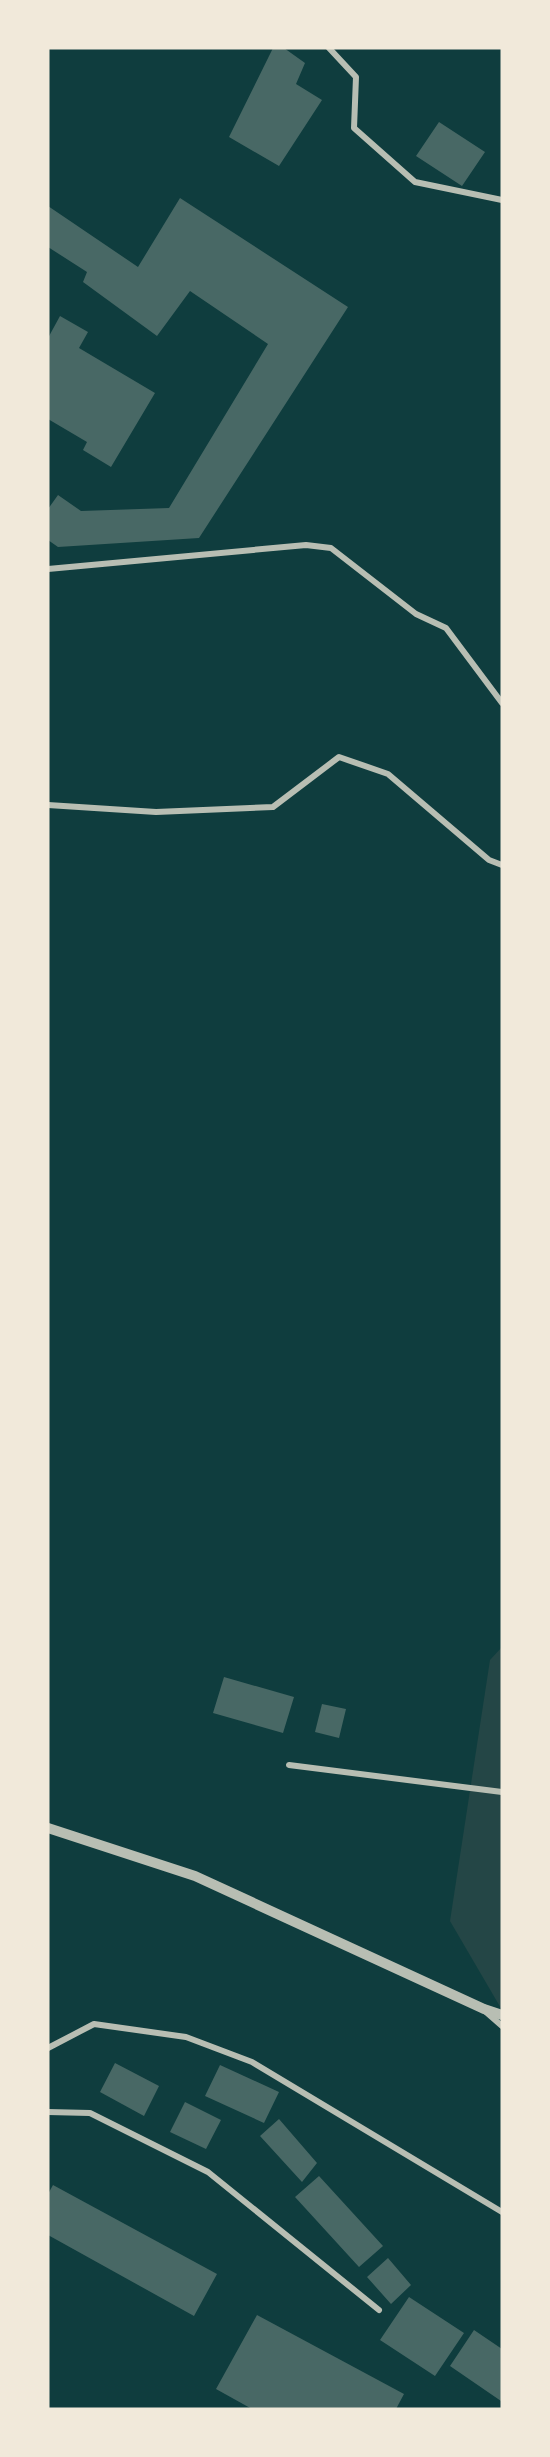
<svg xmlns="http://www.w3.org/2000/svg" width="550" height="2457" font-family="Roboto,sans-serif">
<rect width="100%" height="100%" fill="#0f3d3e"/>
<path fill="#244646" d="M502,1647V2010L450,1921L490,1660Z"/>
<path fill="#486865" d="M273,48H284L305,63L296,84L322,100L279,166L229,137Z
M439,122L485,152L462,186L416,156Z
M180,198L348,307L199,538L58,547L48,540V509L58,495L81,511L169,508L268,344L190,291L157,336L83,282L87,272L48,247V206L138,267Z
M60,316L88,332L79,348L155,393L111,467L83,450L87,442L48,419V338Z
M224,1677L294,1697L283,1733L213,1713Z
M322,1704L346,1709L339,1738L315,1732Z
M115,2063L159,2086L144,2116L100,2092Z
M220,2065L279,2092L264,2123L205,2096Z
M185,2102L221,2120L206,2149L170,2132Z
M279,2119L317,2163L302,2182L260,2136Z
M319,2176L383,2246L359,2267L295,2197Z
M53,2185L217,2274L194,2316L48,2235V2194Z
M388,2258L411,2285L391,2304L367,2277Z
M409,2297L464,2333L435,2376L380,2340Z
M257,2315L404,2394L396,2409H252L216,2389Z
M474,2330L502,2349L501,2401L450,2366Z"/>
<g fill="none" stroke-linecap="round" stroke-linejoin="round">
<path stroke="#b8beb3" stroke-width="6" d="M329,48L356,77L354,128L415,182L502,200
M48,569L306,545L331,548L416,614L446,628L502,703
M48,805L156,812L273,807L339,757L388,774L489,860L502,865
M289,1765L502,1792
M486,2012L502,2026
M48,2048L94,2024L186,2037L252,2062L502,2212
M48,2112L90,2113L208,2172L379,2310"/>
<path stroke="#b8beb3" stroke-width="10" d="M48,1828L195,1876L484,2009L502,2015"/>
</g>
<rect width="550" height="2457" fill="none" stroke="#f1e9da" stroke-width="99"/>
</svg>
